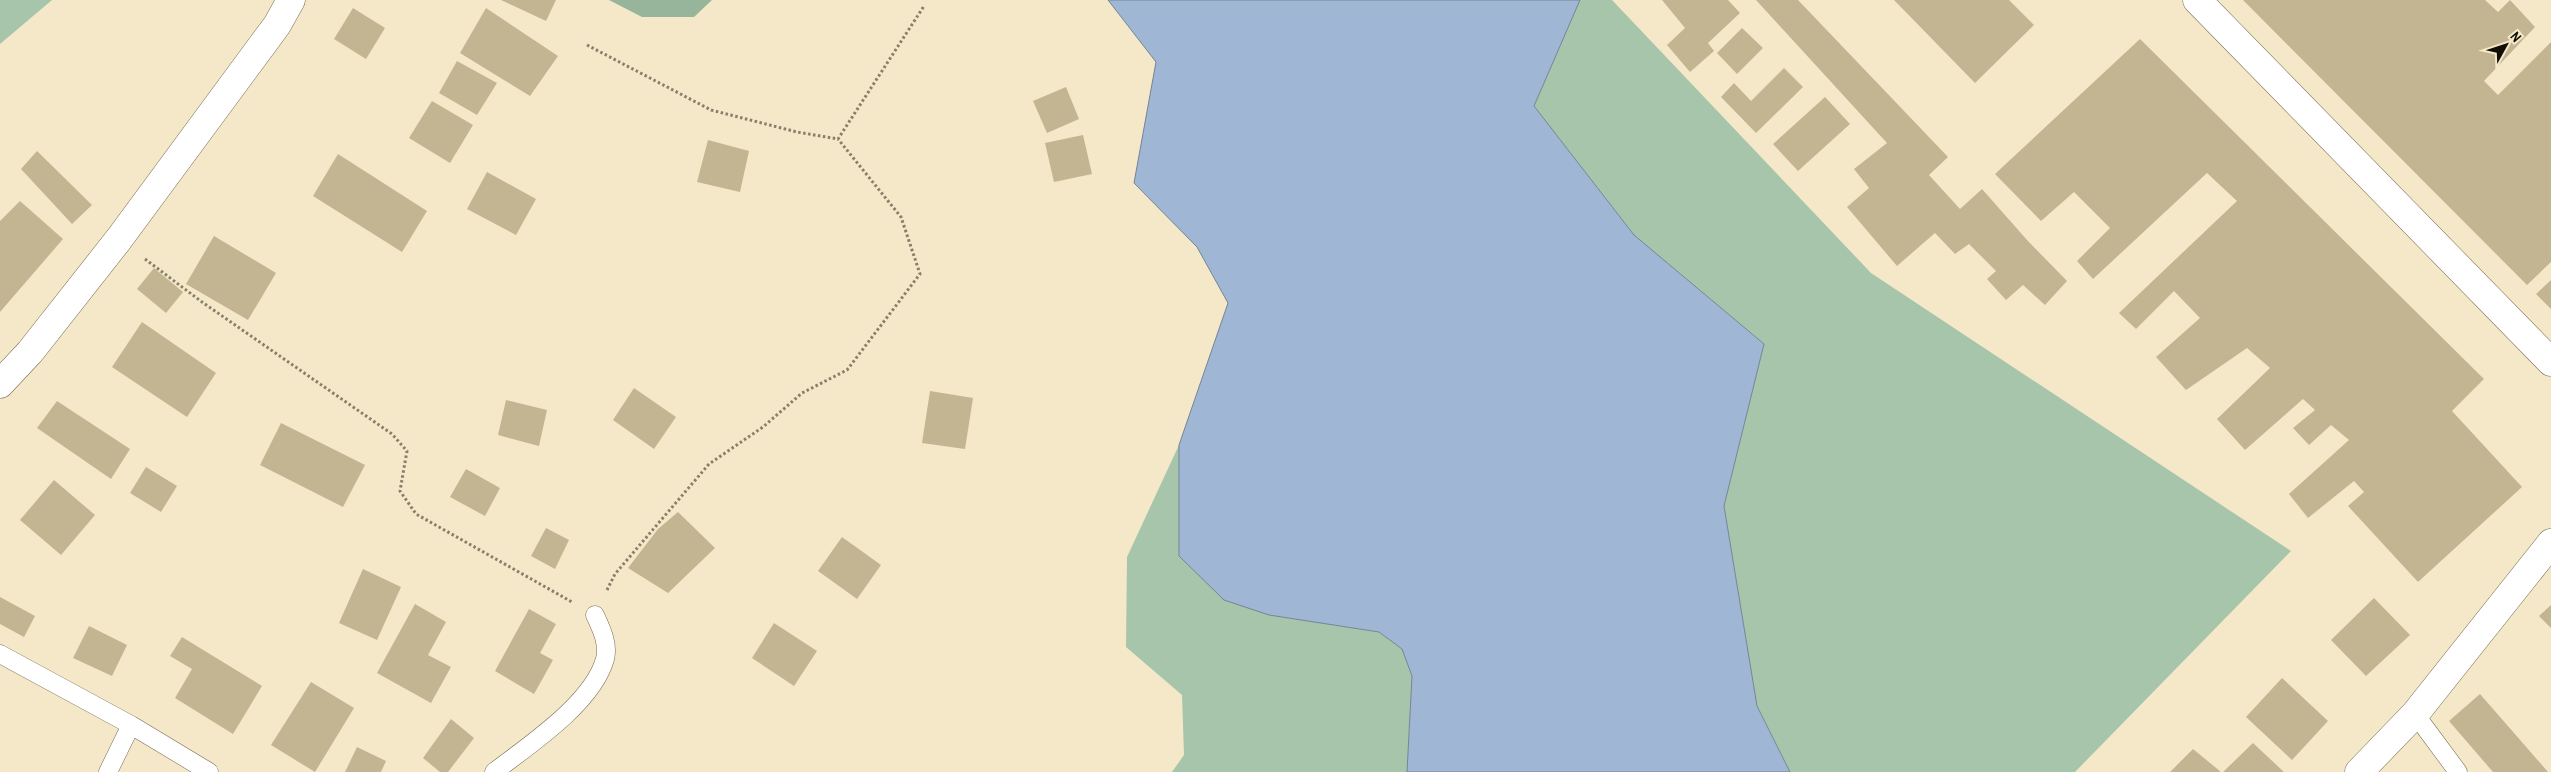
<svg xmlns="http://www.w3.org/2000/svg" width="2551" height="772" font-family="'Archivo Narrow',sans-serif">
<rect width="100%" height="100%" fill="#f4e8c9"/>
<path fill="#a7c5aa" d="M0,0H52L0,44Z
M1580,0H1612L1871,273L2291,551L2075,772H1790L1757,706L1724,506L1764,344L1634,235L1534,106Z
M1179,445V556L1269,615L1379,632L1402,649L1412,676L1407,772H1172L1184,755L1182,695L1126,647L1127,557Z"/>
<path fill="#97b59b" d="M609,0H712L694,17H642Z"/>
<path fill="#9fb6d4" stroke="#758496" d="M1108,0H1580L1534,106L1634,235L1764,344L1724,506L1757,706L1790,772H1407L1412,676L1402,649L1379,632L1269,615L1224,600L1179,556V445L1228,303L1197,247L1134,183L1156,62Z"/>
<path fill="#c3b592" d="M501,0H556L546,21Z
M1662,0H1728L1740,13L1708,43L1714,51L1690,72L1667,45L1685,28Z
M1756,0H1798L1948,157L1929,175L1960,209L1982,189L2027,240L2067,281L2045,305L2023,285L2006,300L1987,279L1996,271L1969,244L1955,254L1935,233L1897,266L1847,207L1869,188L1854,169L1887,143Z
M1894,0H2009L2034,25L1975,83Z
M2243,0H2485L2498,12L2510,0L2535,27L2484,81L2498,95L2551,42V262L2527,285Z
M353,8L385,28L366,59L334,39Z
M486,8L558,56L530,96L460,53Z
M1742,28L1763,48L1737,74L1717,53Z
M2140,39L2484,379L2452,411L2522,487L2418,582L2348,506L2364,492L2354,481L2308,518L2289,494L2349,440L2331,425L2309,445L2293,428L2315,410L2303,399L2245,450L2217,419L2270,368L2247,348L2186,390L2156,357L2200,318L2174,291L2136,329L2119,313L2237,201L2207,173L2093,279L2077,261L2110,228L2074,192L2041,221L1995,174Z
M457,61L497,83L477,115L439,93Z
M1784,68L1803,87L1756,133L1721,97L1734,83L1751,101Z
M1066,87L1079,119L1047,133L1033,101Z
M1825,97L1850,124L1798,171L1773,144Z
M432,101L473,125L450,163L409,138Z
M1083,135L1092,174L1054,182L1045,143Z
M708,140L749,151L740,192L697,182Z
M37,151L92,205L72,224L21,169Z
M338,154L427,211L402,252L313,196Z
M487,172L536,199L516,235L467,209Z
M20,201L63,239L0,312V221Z
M214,236L276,273L248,320L186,284Z
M154,268L183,292L166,313L137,289Z
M2551,280V309L2536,294Z
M142,322L216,373L187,417L112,367Z
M634,388L676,417L654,449L613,420Z
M930,391L973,398L965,449L922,443Z
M506,400L547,410L539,446L498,435Z
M57,401L130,449L111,479L37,428Z
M281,423L365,465L343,507L260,465Z
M146,467L177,486L161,512L130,493Z
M466,469L500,488L485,516L450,497Z
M54,480L95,515L61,555L20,520Z
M678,512L715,548L668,593L628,568L658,529Z
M546,528L569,540L555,569L531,556Z
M842,537L881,565L857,599L818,571Z
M363,569L401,587L377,640L339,623Z
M0,597L35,616L24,637L0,624Z
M2374,598L2410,635L2366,676L2331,640Z
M415,604L446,622L428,655L451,667L431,703L377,673Z
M2551,605V628L2539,616Z
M529,609L556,624L540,653L553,660L534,694L495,671Z
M774,623L817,651L794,686L752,658Z
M89,626L127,645L112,676L73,658Z
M182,637L262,686L233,734L175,698L192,669L170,656Z
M2282,678L2328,721L2292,760L2246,717Z
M311,682L354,708L315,772L271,745Z
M2480,694L2548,772H2493L2449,721Z
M451,719L474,738L448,772H440L423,758Z
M2253,743L2284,772H2223Z
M357,747L386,761L381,772H345Z
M2193,749L2221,772H2170Z"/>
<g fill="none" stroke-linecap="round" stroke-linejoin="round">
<g stroke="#776c51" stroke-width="19">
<path id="lane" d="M0,654L131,725L209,772
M2415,714L2458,772
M108,772L131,725
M494,772C529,745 593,703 605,659C609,644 601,628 595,615"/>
</g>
<g stroke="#776c51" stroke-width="29">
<path id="street" d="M2359,772L2415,714L2551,543"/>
</g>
<g stroke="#776c51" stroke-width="29">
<path id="secondary" d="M2197,0L2551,362
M0,384L30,352L119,239L277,25L291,0"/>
</g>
<path stroke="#877f6a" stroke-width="3" stroke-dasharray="2.5 2.5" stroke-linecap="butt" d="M587,45L711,110L797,132L838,139L924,6
M145,259L202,302L392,434L407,451L400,491L416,514L572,602
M607,590L615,574L709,464L763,427L802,393L847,370L920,274L901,217L838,139"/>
<use href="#lane" stroke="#fff" stroke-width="18"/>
<use href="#street" stroke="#fff" stroke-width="28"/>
<use href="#secondary" stroke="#fff" stroke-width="28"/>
</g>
<g transform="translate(2506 45) rotate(50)" stroke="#f4e8c9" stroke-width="4" paint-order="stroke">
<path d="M0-4L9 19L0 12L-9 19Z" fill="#130e05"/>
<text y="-8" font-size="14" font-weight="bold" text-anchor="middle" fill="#130e05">N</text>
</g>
</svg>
